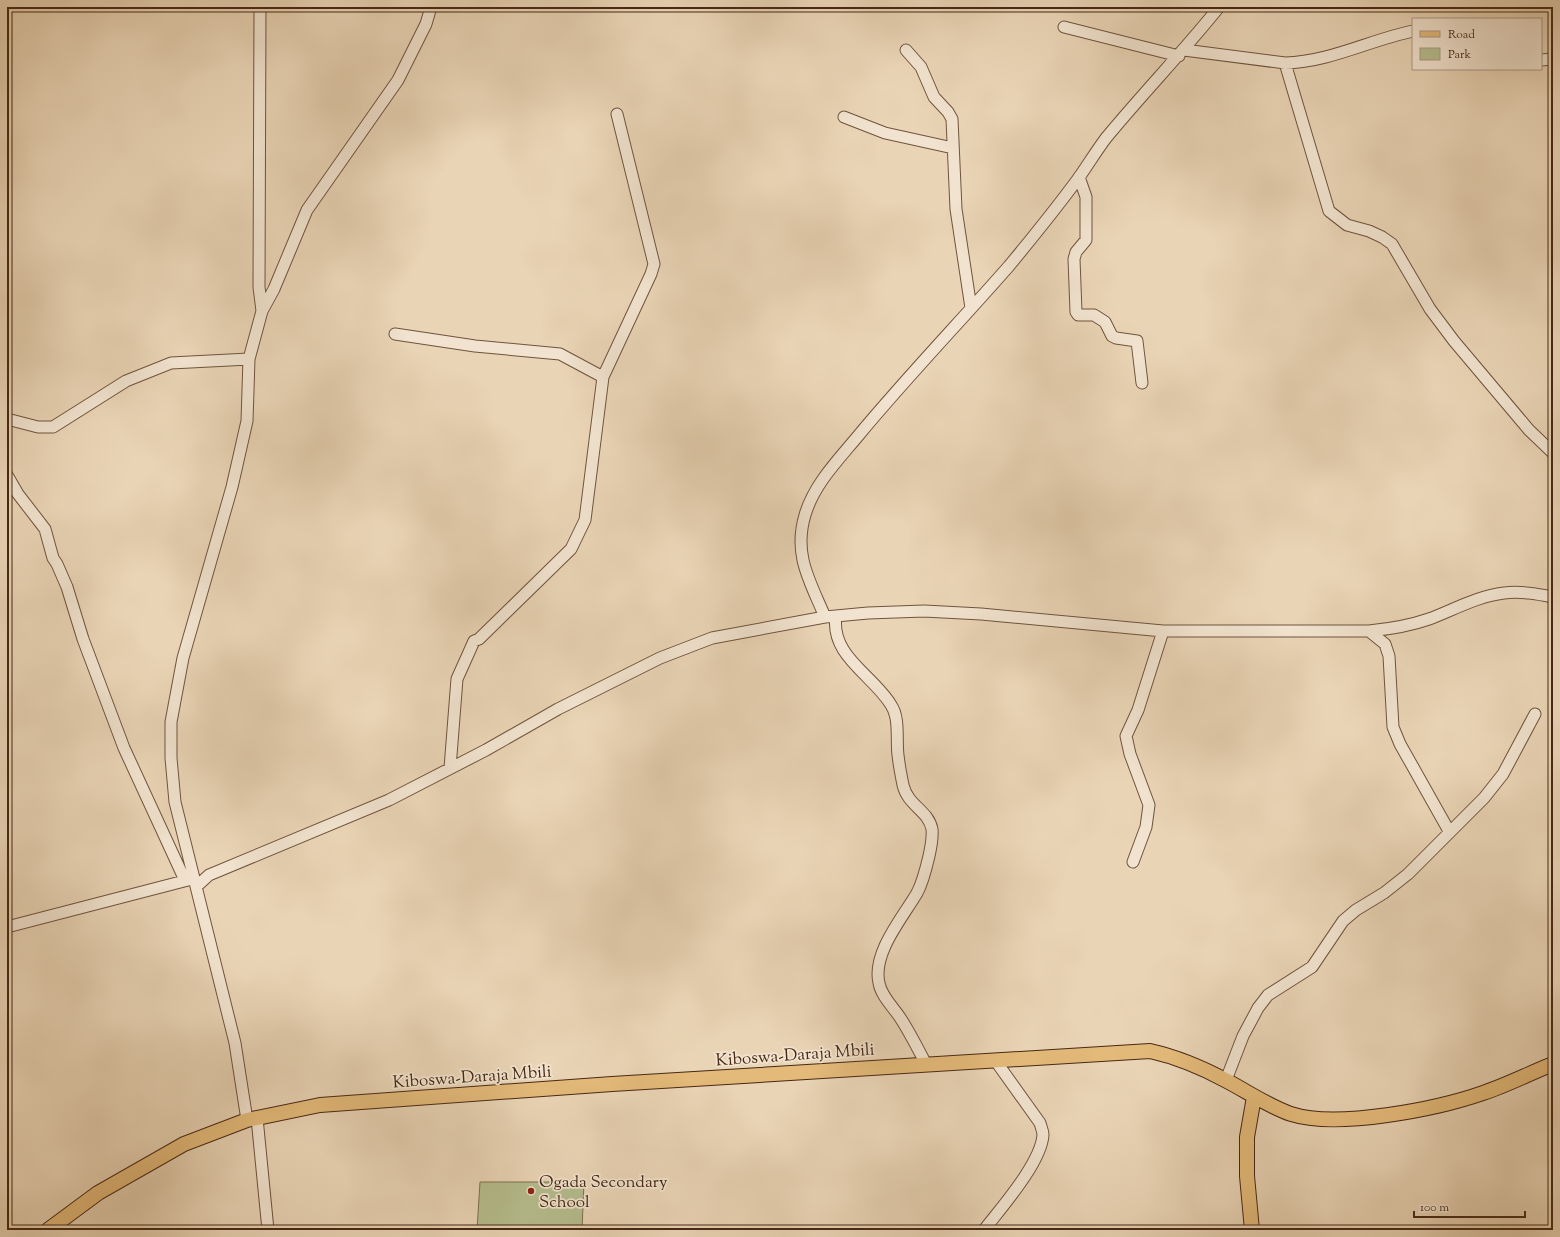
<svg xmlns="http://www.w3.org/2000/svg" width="1560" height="1237" font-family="'Sorts Mill Goudy',serif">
<rect width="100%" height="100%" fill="#e9d4b5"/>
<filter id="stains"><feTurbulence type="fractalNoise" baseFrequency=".005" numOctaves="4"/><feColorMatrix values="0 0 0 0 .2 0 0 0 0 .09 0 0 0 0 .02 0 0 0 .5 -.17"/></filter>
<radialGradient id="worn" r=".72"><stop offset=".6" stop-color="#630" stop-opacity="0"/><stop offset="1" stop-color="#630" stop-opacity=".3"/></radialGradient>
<path fill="#b5bd8e" stroke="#7e7252" d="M480,1182H584L582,1230H477Z"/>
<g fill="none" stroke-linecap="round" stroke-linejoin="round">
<g stroke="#70533d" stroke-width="13">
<path id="minor" d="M260,7L259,287L262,311
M1064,27L1179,56
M906,50L921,67L934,97L948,112L952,119L956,209L971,308
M1184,50L1285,63C1329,62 1370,40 1413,31
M1541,60L1553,59
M1285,63L1329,211L1347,225L1369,231L1382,237L1392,244L1430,309L1454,341L1529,430L1553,453
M844,117L885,133L953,148
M1079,177L1086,197V240L1076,252L1074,259L1076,312L1078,315H1094L1105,322L1112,336L1116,338L1137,341L1142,383
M395,334L475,346L560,354L603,377
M7,419L38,427H53L126,381L171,363L249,359
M7,475L18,494L45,529L53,558L57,564L67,587L83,639L124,748L183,876
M836,616C830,656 873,675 891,705C900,718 896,740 898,755C899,765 901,775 903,785C908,806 928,810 932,829C933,838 931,847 929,856C926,869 923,882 917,893C903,917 872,953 879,983C881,996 894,1008 901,1019C910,1033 918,1049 926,1064
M825,617L868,613L924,611L981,614L1163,631H1369C1390,629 1409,626 1429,619C1453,610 1478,596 1504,593C1521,591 1537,594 1553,597
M1369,631L1385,644L1389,656L1393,727L1400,744L1449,831
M450,768L457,679L474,641L479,639L571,549L585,520L603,377L651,274L654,264L617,114
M1133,862L1146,827L1149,805L1130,754L1126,736L1138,710L1163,631
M197,886L209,875L389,800L486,750L558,709L660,658L712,638L825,617C810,581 793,555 805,515C814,484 839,459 858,436C907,377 959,323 1009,266C1033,237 1058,206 1080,176C1089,163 1097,150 1106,138C1143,93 1183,52 1219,7
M7,927L192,879
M1226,1080L1243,1036L1258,1008L1268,995L1312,967L1343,921L1356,910L1384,893L1408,874L1484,798L1503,774L1535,714
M257,1118L268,1230
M247,1120L235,1043L175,802L171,758V722L183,658L232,487L247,421L249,359L262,311L274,289L307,210L398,80L426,24L431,7
M984,1230C1001,1208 1041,1163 1043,1135C1043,1131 1041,1127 1040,1123L995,1060"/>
</g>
<g stroke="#472815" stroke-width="16">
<path id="major" d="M48,1230L98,1193L184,1144L247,1120L320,1105L612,1084L1150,1051C1177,1057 1203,1068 1227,1081C1248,1092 1268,1106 1291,1114C1337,1129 1437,1109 1483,1093C1507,1085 1530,1073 1553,1064
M1252,1230L1247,1176V1137L1254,1097"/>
</g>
<use href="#minor" stroke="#f1e3cf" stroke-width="11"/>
<use href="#major" stroke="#e4ba7a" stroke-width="14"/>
</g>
<circle fill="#8f2418" stroke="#f1e3cf" stroke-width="1.5" cx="531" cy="1191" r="4"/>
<g text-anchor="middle" stroke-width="3.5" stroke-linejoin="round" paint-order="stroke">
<g font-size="17" fill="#472815" stroke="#f1e3cf">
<text transform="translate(795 1054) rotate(-4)" y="6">Kiboswa-Daraja Mbili</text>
<text transform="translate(472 1076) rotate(-4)" y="6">Kiboswa-Daraja Mbili</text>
</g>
<g font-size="17" fill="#472815" stroke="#f1e3cf" text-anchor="start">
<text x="539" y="1187">Ogada Secondary<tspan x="539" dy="20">School</tspan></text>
</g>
</g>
<rect width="1560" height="1237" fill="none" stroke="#e9d4b5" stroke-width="24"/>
<rect x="8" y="8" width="1544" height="1221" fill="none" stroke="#472815" stroke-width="2"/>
<rect x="12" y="12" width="1536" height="1213" fill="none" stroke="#472815"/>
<rect x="1412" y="18" width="130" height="52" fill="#f1e3cf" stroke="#ad9885"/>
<rect x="1420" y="31" width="20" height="6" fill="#e4ba7a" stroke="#ad9885"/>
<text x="1448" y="38" font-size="12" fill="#472815">Road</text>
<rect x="1420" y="48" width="20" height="12" fill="#b5bd8e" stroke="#ad9885"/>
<text x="1448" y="58" font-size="12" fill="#472815">Park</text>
<path d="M1414 1211v6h111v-6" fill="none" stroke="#472815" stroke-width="2"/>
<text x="1420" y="1211" font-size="12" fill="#472815" stroke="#f1e3cf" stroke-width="3" paint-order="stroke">100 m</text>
<rect width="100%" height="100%" filter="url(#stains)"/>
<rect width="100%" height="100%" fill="url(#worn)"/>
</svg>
